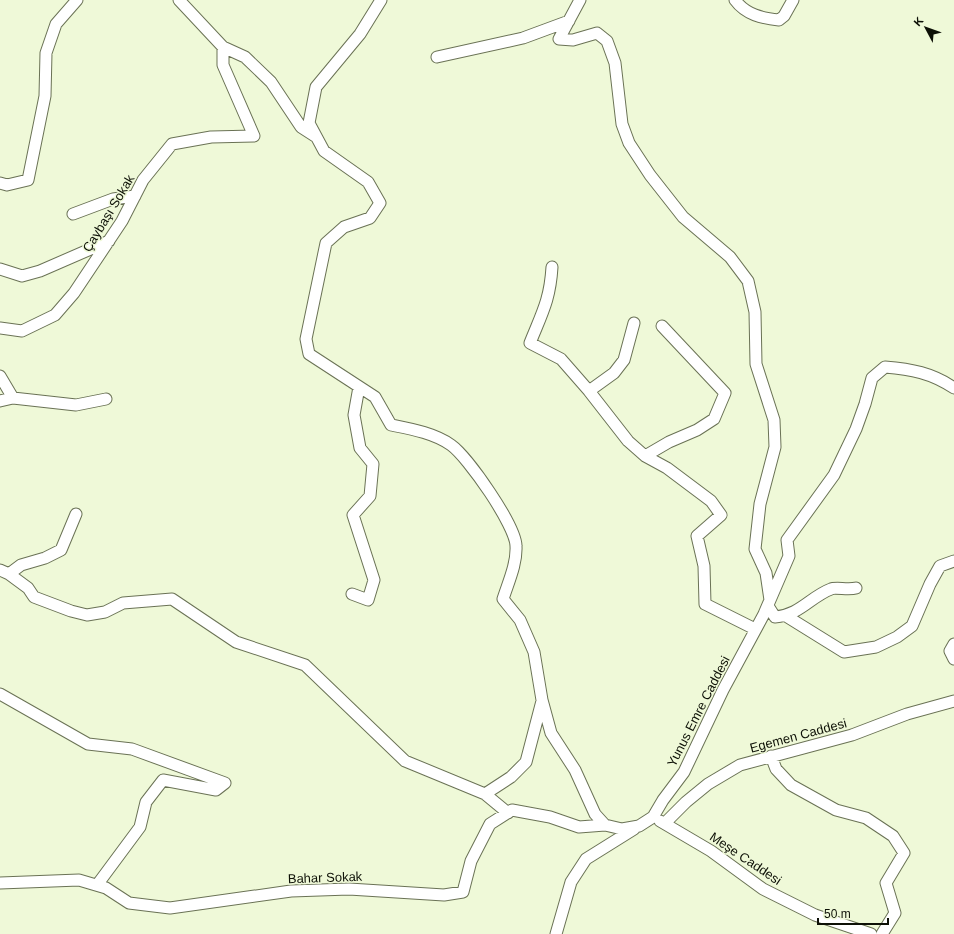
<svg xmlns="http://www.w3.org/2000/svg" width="954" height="934" font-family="Helvetica,sans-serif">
<rect width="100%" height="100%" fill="#eff9d8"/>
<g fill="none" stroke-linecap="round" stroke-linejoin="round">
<g stroke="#6a7255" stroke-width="13">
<path id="minor" d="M179,0L223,47L245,57L271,82L301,127L315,136
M381,0L360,34L316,87L309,123L324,151L368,182L380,203L370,218L344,227L326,243L306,339L309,354L375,397L391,425C411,429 434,433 451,445C468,457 516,526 516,546C517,564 508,583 503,599L520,620L534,652L542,700L551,733L575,770L595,814L605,825L622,829L639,826L653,817L663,800L684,772L723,690L764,614L789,556L787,540L834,475L856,429L865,404L872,378L885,367C911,369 932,373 954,388
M580,0L559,39L573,40L597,33L607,41L615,63L622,124L629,143L650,175L683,217L730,257L748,281L755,312L756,364L774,420L775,447L760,504L755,549L766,573L770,600
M735,0C746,15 762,18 779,20L784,16L793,0
M437,57L523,38L569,21
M0,183L7,185L28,180L45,96L46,53L56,24L77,0
M73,214L113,199L135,196
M552,267C550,300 542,313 530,343L561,359L589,391L628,441L645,456L667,468L711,501L721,515L697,536L704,566L705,604L755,629
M0,269L22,276L40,271L109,241
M0,328L22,331L55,315L74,293L122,221L143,180L172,144L211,137L254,136L223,65V47
M0,376L13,398
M589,391L614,373L624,360L634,323
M0,401L13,398L76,405L106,399
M645,456L669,442L697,430L714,419L725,393L662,326
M0,570L9,574L21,565L45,558L61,550L76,514
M9,574L28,588L34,597L71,611L87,615L105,612L123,603L172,599L236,642L305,665L405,761L485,794L511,777L526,762L542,701
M352,594L368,600L374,580L353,515L370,496L373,464L360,448L354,415L359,387
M768,606L775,617C800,615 810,597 831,589C835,587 849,590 856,588
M786,616L844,652L876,647L897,637L912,626L930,584L940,566L954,561
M954,644L950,651L954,659
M0,694L88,744L132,749L225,783L216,790L163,780L146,802L140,827L97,885
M771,756L776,769L791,785L836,810L866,818L893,836L904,853L886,883L895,913L882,934
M485,794L508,813
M660,821L711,851L763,889L815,915L871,934
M665,823L686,802L708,784L740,765L852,735L907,714L954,701
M0,883L79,880L106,888L129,903L170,908L291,891L349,889L444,895L463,892L471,861L490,824L512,810L550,817L579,827L605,825
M556,934L571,882L586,859L634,829"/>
</g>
<use href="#minor" stroke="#fff" stroke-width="11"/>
</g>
<g text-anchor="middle" stroke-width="3" stroke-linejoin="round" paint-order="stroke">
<g font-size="13" fill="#0d1006" stroke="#eff9d8">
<text transform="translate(108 213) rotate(-59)" y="5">Çaybaşı Sokak</text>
<text transform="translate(698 711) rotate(-63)" y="5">Yunus Emre Caddesi</text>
<text transform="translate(798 735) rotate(-15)" y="5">Egemen Caddesi</text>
<text transform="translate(746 858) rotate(34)" y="5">Meşe Caddesi</text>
<text transform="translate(325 877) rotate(-2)" y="5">Bahar Sokak</text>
</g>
</g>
<g transform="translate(926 28) rotate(311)" stroke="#eff9d8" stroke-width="3" paint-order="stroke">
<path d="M0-3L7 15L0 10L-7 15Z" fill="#0d1006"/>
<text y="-6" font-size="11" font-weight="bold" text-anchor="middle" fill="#0d1006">K</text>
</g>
<path d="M818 918v6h70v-6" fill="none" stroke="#0d1006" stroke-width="2"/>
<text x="824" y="918" font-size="12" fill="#0d1006" stroke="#eff9d8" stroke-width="3" paint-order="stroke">50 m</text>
</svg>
